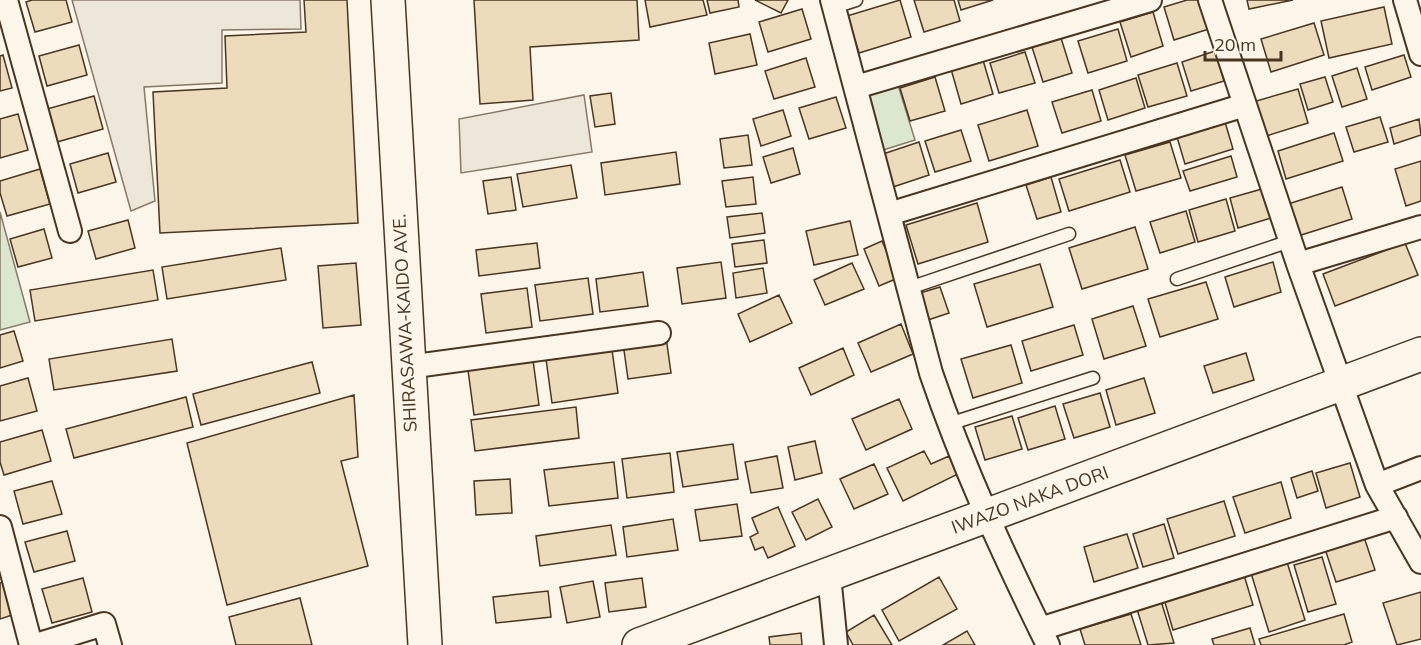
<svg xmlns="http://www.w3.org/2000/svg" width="1421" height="645" font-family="Mulish,sans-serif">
<rect width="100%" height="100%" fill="#fbf6e9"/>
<path fill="#dce7d0" stroke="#887966" stroke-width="1.5" d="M898,85L915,140L880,151L866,104L871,93Z
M0,212L30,322L0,330Z"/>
<path fill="#ede7d9" stroke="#887966" stroke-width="1.5" d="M72,0H300L301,29L222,30V83L144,87L155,201L131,211Z
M584,95L592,152L461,173L459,119Z"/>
<path fill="#ecdcbc" stroke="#4a3520" stroke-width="1.5" d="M32,0H66L72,22L35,32L26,2Z
M304,0H347L358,223L160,233L153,92L227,88L225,36L306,32Z
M474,0H637L639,40L530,47L533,100L480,104Z
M645,0H703L707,15L650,27Z
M707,0H738L739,7L710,13Z
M755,0H788L781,13Z
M900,0L911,37L859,53L847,16Z
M914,0H954L960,21L924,32Z
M958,0H993L961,10Z
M1187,0H1201L1209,29L1174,40L1164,7Z
M1247,0H1293L1249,9Z
M1384,7L1392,44L1329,58L1321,21Z
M802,9L811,39L768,52L759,22Z
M1153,12L1163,46L1131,57L1120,22Z
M1314,23L1324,55L1271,72L1261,39Z
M1118,29L1127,61L1088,73L1078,41Z
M750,34L757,65L715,74L709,43Z
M1061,38L1072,73L1043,82L1032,47Z
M79,45L87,75L47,86L39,56Z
M1215,51L1224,81L1191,91L1182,62Z
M1025,52L1035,83L999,93L990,63Z
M3,55L12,88L0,91V56Z
M1404,55L1411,77L1372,90L1365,67Z
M806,58L815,87L774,99L765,71Z
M983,60L993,94L961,104L951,69Z
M1177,63L1187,96L1148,107L1138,75Z
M1357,68L1367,99L1342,107L1332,76Z
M935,77L945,111L910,121L900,88Z
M1325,77L1333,102L1308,110L1300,84Z
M1136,78L1145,108L1108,120L1099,90Z
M1298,89L1308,123L1263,137L1253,102Z
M1092,90L1101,121L1062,133L1052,102Z
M611,93L615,124L595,127L590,96Z
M94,96L103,129L57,142L47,109Z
M836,97L846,128L809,139L799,108Z
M783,110L791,136L761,146L753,119Z
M1027,110L1038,146L989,161L978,125Z
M18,114L28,150L0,158V119Z
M1380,117L1388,142L1354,152L1346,127Z
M1419,119L1421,135L1394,144L1390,128Z
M1225,122L1233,149L1185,164L1177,137Z
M961,130L971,161L935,172L925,141Z
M1334,133L1343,161L1286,179L1278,151Z
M748,135L752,165L724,168L720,139Z
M919,142L929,175L893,187L883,154Z
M1170,142L1181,178L1136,191L1125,155Z
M793,148L800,174L771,183L763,157Z
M676,152L680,184L605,195L601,163Z
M108,153L116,182L78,193L70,164Z
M1231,156L1237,177L1190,191L1183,171Z
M1120,160L1130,192L1069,211L1059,179Z
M1421,161V201L1406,206L1395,169Z
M571,165L577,198L523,207L517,174Z
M40,169L50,204L7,216L0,193V181Z
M511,177L516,210L488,214L483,181Z
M753,177L756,204L726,207L722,181Z
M1051,177L1061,212L1037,219L1026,185Z
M1342,187L1352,219L1298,236L1288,204Z
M1262,189L1271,218L1238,228L1230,198Z
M1226,199L1235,231L1198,242L1189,210Z
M977,203L988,242L918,264L906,225Z
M1186,211L1195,242L1160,253L1150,222Z
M762,213L765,233L730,238L727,217Z
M128,220L135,248L96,259L88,231Z
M850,221L858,255L814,265L806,231Z
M1135,227L1148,269L1082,289L1069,248Z
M44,229L52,258L18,267L10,239Z
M764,240L767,263L735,267L732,244Z
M882,241L898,278L879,286L864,249Z
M537,243L540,268L479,276L476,250Z
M1405,243L1418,275L1335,306L1323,274Z
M281,248L286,280L167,299L162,267Z
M721,262L726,298L682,304L677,268Z
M1273,262L1281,292L1234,307L1225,277Z
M356,263L361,325L323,328L318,266Z
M852,263L864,289L825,305L814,280Z
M1040,264L1053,307L987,327L974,284Z
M763,268L767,293L736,298L733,273Z
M153,270L158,300L35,321L30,290Z
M643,272L648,306L600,312L596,279Z
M588,278L593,314L540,321L535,285Z
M1206,282L1218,319L1160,337L1148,299Z
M940,287L949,313L928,320L920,293Z
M527,288L532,327L486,333L481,294Z
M779,295L792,323L750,342L738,314Z
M1133,306L1146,346L1104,359L1092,319Z
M901,324L913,354L871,372L858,343Z
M1074,325L1083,355L1031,371L1022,341Z
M14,331L23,361L0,368V335Z
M666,337L671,373L628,379L623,343Z
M172,339L177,371L54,390L49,359Z
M1011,345L1022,383L973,398L961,359Z
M843,348L854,375L811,395L799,368Z
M612,350L618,393L552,403L546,359Z
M1246,353L1254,380L1213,393L1204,366Z
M533,360L539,405L474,415L468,370Z
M312,362L320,393L201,425L193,394Z
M28,378L37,411L0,421V386Z
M1144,378L1155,413L1116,425L1106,390Z
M1100,393L1110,427L1074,438L1063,404Z
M354,395L358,457L341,461L368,566L227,605L187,443Z
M186,397L193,427L74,458L66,429Z
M899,399L912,429L866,450L852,419Z
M1055,406L1065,439L1028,450L1018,418Z
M576,407L579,438L475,451L471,420Z
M1012,416L1022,449L985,460L975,427Z
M42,430L51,461L4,475L0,462V442Z
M815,441L822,473L795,480L788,447Z
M733,444L738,479L683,487L677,452Z
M924,451L931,464L949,456L958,474L903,501L887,468Z
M670,453L674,492L627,498L622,459Z
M777,456L783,488L751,493L745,462Z
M614,462L618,498L549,506L544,470Z
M1350,463L1360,497L1326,508L1316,473Z
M874,464L888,494L854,509L840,479Z
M1312,471L1318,491L1297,498L1291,478Z
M510,479L512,513L476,515L474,481Z
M52,481L62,514L23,524L14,491Z
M1281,482L1291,518L1245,533L1233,497Z
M818,499L832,527L806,540L792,512Z
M1224,501L1235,536L1178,554L1167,519Z
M737,504L742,536L700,541L695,510Z
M778,507L795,546L768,558L763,547L755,550L750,537L758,533L752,518Z
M673,519L678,550L627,557L623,527Z
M1164,524L1174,558L1143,567L1133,534Z
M611,525L616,555L540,566L536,536Z
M67,531L75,561L34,572L25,542Z
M1127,534L1138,568L1094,582L1084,547Z
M1364,537L1375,570L1336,582L1325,549Z
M1322,557L1336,604L1308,612L1294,565Z
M1287,562L1305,620L1269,632L1251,573Z
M1244,575L1253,605L1173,630L1164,599Z
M939,577L957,609L899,641L882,610Z
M83,578L92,612L52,623L42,589Z
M642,578L646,607L609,612L605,583Z
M593,581L600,617L567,623L560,587Z
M3,582L12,615L0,619V583Z
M548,591L551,617L496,623L493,597Z
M1421,592V639L1397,645L1383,603Z
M300,598L312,645H236L229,617Z
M1161,601L1174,643L1148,645L1137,609Z
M1131,614L1141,645H1085L1080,629Z
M1344,614L1352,642L1344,645H1261L1259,639Z
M874,615L892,645H853L846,632Z
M1250,628L1255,645H1214L1212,639Z
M967,631L975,645H943Z
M801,633L802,645H770L769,637Z"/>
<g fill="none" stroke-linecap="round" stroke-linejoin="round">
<g stroke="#4a3520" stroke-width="15">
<path id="lane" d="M834,7L856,0
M1177,279L1290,241
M909,288L1069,234
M949,424L1093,378"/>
</g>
<g stroke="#4a3520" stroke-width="26">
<path id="street" d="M6,0L70,231
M832,0L931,373C963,467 1004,556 1048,645
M1210,0L1298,264L1377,485L1421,562
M1405,0L1421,54
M856,87L1150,0
M889,214L1245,105
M1298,264L1421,227
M408,367L659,333
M1377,485L1421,468
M0,527L31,645
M829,575L836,645
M1040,629L1396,517
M36,645L104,624L110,645"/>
</g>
<g stroke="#4a3520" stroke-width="36">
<path id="secondary" d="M388,0L425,645
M639,645L1421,354"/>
</g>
<use href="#lane" stroke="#fbf6e9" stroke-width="12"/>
<use href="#street" stroke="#fbf6e9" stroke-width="22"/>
<use href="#secondary" stroke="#fbf6e9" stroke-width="33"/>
</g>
<g text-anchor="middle" stroke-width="4.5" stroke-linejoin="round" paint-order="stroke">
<g font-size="18" fill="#4a3520" stroke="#fbf6e9">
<text transform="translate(405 323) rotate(-93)" y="6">SHIRASAWA-KAIDO AVE.</text>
<text transform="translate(1030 500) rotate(-20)" y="6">IWAZO NAKA DORI</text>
</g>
</g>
<path d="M1205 51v9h76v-9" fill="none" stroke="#4a3520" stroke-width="3"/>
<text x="1214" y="51" font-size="18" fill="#4a3520" stroke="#fbf6e9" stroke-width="4.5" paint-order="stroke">20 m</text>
</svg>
